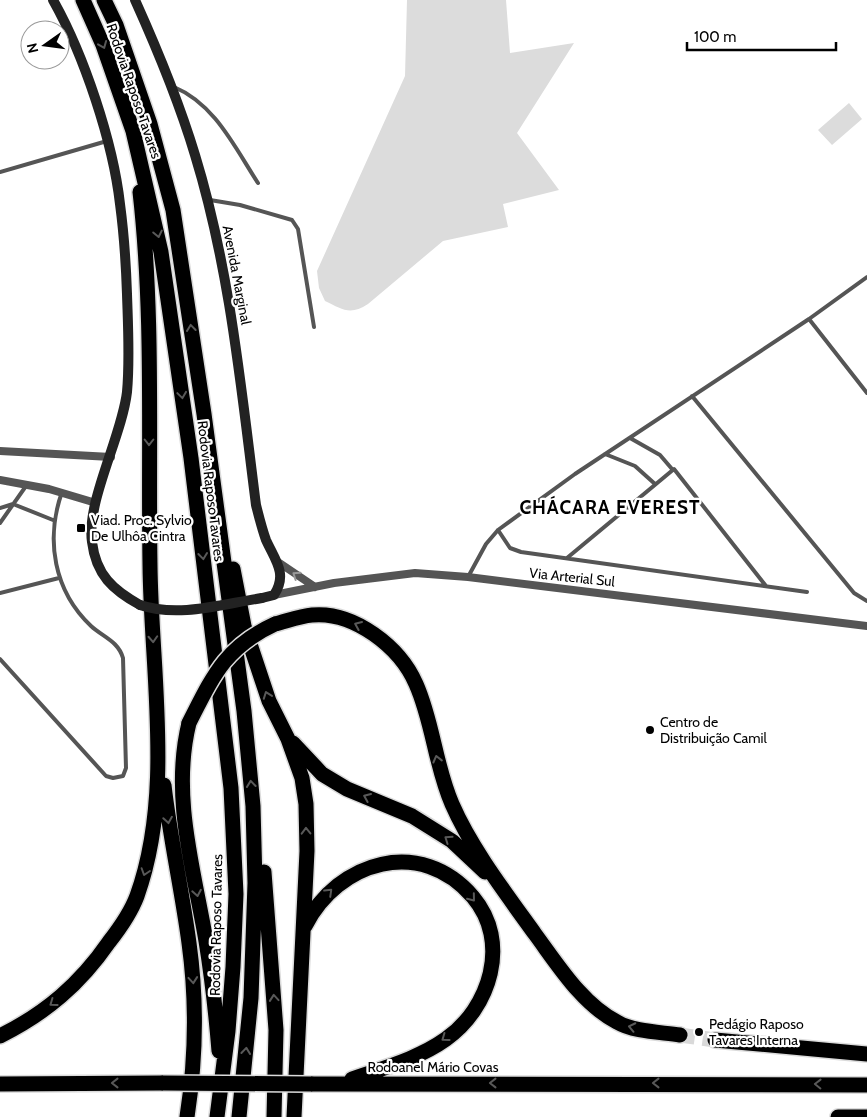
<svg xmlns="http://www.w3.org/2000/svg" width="867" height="1117" font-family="Cabin,sans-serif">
<rect width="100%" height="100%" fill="#fff"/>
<path fill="#dcdcdc" d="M407,0H506L510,53L574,43L517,133L559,190L503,204L508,227L443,241L368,304C350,316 342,309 325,301L319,288L317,271L405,76Z
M849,103L862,119L832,145L818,130Z"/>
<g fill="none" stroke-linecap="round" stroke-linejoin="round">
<path stroke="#d9d9d9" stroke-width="15" stroke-dasharray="15 8" stroke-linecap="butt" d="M680,1035L715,1040"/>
<g stroke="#dbdbdb" stroke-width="18">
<path id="highway" d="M83,0L103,45L133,131L161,252L191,458L231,788L236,894L233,967L228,1031L217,1117
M104,0L116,25L150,124L173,210L204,414L244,711L253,806L255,883L251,998L239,1117
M233,569L244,626L269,701L288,739L302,778L306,804L307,851L294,1117
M275,624C287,621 300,616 312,615C354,611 400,647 416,684C433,722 435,765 452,804C471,848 507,895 535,934C558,965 582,1004 617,1022C634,1032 660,1032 680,1035
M189,723C171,796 194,870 206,941C212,978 216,1014 219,1051
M293,743L322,774L347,789L412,816L452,841L485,872
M164,785C170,838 182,890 189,943C197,1001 196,1059 187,1117
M264,872L276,1030L274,1117
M305,926C338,861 421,836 473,897C511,942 490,1008 446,1039C418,1059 383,1068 352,1079
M0,1036C46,1013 80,984 109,942C120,928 131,912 137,896C174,793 151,672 150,565C148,441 154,316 140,192
M715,1040L867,1054
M0,1084L163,1083
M311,1084L867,1085
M838,1117H867"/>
</g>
<path stroke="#555" stroke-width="4" d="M174,87C215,104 235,148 258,183
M0,172L107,141
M210,200L240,205L292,220L298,229L314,327
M809,319L867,393
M692,396L854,593L867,601
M630,438L660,455L672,469
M605,454L635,466L655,484
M0,508L13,504L53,520
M0,523L26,486
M498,530L510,548L521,552L807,592
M567,558L674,469L766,586
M468,577L486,544L498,530L575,474L809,319L867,277
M0,593L59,578
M0,659L106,776L113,778L123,776L126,768L123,658C118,641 103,637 91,626C54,591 45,540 62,492"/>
<path stroke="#555" stroke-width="8" d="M0,451L111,457
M0,480L49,489L96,503
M278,562L315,587
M274,595L334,583L415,573L468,577L867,626"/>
<path stroke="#222" stroke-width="10" d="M53,0C84,55 113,142 120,204C124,234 126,264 127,294C128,326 130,360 127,392C122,436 86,502 92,542C96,575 113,590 140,605
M135,0C158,51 179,102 195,155C230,269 241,388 256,505C259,517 262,529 266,540C275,560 288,574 274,595L262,598"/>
<use href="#highway" stroke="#000" stroke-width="15"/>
<g stroke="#dbdbdb" stroke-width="18" stroke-linecap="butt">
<path id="highway-bridge" d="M189,723C213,676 225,647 275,624
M163,1083L311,1084"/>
</g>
<path stroke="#222" stroke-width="10" d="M140,605C179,618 222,604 262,598"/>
<use href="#highway-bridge" stroke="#000" stroke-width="15"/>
</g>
<defs><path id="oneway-chevron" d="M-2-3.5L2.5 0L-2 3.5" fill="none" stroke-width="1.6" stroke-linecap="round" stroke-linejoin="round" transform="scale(1.25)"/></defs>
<g stroke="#595959">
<use href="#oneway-chevron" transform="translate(103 45) rotate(68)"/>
<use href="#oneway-chevron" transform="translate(158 234) rotate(78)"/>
<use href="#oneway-chevron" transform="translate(191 328) rotate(-97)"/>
<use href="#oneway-chevron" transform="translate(182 395) rotate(82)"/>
<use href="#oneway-chevron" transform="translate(149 442) rotate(90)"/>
<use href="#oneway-chevron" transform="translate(203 556) rotate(83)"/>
<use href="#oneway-chevron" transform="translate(358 625) rotate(-157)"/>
<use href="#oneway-chevron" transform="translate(153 639) rotate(87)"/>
<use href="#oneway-chevron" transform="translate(267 695) rotate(-110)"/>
<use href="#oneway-chevron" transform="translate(437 759) rotate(-104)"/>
<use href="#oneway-chevron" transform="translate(251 784) rotate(-96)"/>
<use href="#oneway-chevron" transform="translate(367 797) rotate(-157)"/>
<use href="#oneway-chevron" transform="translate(168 820) rotate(81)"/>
<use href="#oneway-chevron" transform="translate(306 831) rotate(-91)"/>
<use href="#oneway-chevron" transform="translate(448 839) rotate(-145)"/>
<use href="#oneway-chevron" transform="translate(145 872) rotate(108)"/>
<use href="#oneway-chevron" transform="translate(329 892) rotate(-44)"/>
<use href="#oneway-chevron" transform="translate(197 893) rotate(80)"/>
<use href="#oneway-chevron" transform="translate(472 898) rotate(51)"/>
<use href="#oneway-chevron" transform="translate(193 980) rotate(85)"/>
<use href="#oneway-chevron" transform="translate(274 998) rotate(-95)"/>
<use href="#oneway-chevron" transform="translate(53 1003) rotate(144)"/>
<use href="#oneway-chevron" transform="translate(632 1027) rotate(-168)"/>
<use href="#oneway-chevron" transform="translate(445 1038) rotate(144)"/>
<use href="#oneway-chevron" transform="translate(246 1051) rotate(-84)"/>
<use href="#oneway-chevron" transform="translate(115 1083) rotate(180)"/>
<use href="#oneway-chevron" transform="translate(493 1083) rotate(180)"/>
<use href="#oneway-chevron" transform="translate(656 1083) rotate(180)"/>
<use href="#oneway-chevron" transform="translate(818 1084) rotate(-179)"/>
</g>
<use stroke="#999" href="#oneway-chevron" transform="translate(296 575) rotate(-146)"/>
<g fill="#000" stroke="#fff" stroke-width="2">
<rect x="76" y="523" width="10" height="10" rx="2.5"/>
<circle cx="650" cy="730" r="5"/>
<circle cx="699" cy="1032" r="5"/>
</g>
<g text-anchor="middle" stroke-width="4.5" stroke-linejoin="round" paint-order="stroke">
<g font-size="14" fill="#000" stroke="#fff">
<text transform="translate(134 91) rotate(71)" y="5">Rodovia Raposo Tavares</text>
<text transform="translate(237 275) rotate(79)" y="5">Avenida Marginal</text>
<text transform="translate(211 491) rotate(83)" y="5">Rodovia Raposo Tavares</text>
<text transform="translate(572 577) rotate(6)" y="5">Via Arterial Sul</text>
<text transform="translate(216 925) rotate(-89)" y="5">Rodovia Raposo Tavares</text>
<text x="433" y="1072">Rodoanel Mário Covas</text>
</g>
<g font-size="14" fill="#000" stroke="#fff" text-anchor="start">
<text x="91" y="525">Viad. Proc. Sylvio<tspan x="91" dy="16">De Ulhôa Cintra</tspan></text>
<text x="660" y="727">Centro de<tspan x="660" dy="16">Distribuição Camil</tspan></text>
<text x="709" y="1029">Pedágio Raposo<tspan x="709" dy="16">Tavares Interna</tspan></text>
</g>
<g font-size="19" font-weight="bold" letter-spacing="1" fill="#000" stroke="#fff">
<text x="610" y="514">CHÁCARA EVEREST</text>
</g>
</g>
<g transform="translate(45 45) rotate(256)"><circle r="24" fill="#ffffff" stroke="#999999"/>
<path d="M0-4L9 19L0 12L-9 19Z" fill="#000000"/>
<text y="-8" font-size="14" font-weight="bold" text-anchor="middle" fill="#000000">N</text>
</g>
<path d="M687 42v8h149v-8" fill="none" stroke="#000000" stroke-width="2.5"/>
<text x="694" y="42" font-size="15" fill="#000000" stroke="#ffffff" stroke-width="4" paint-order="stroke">100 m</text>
</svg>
